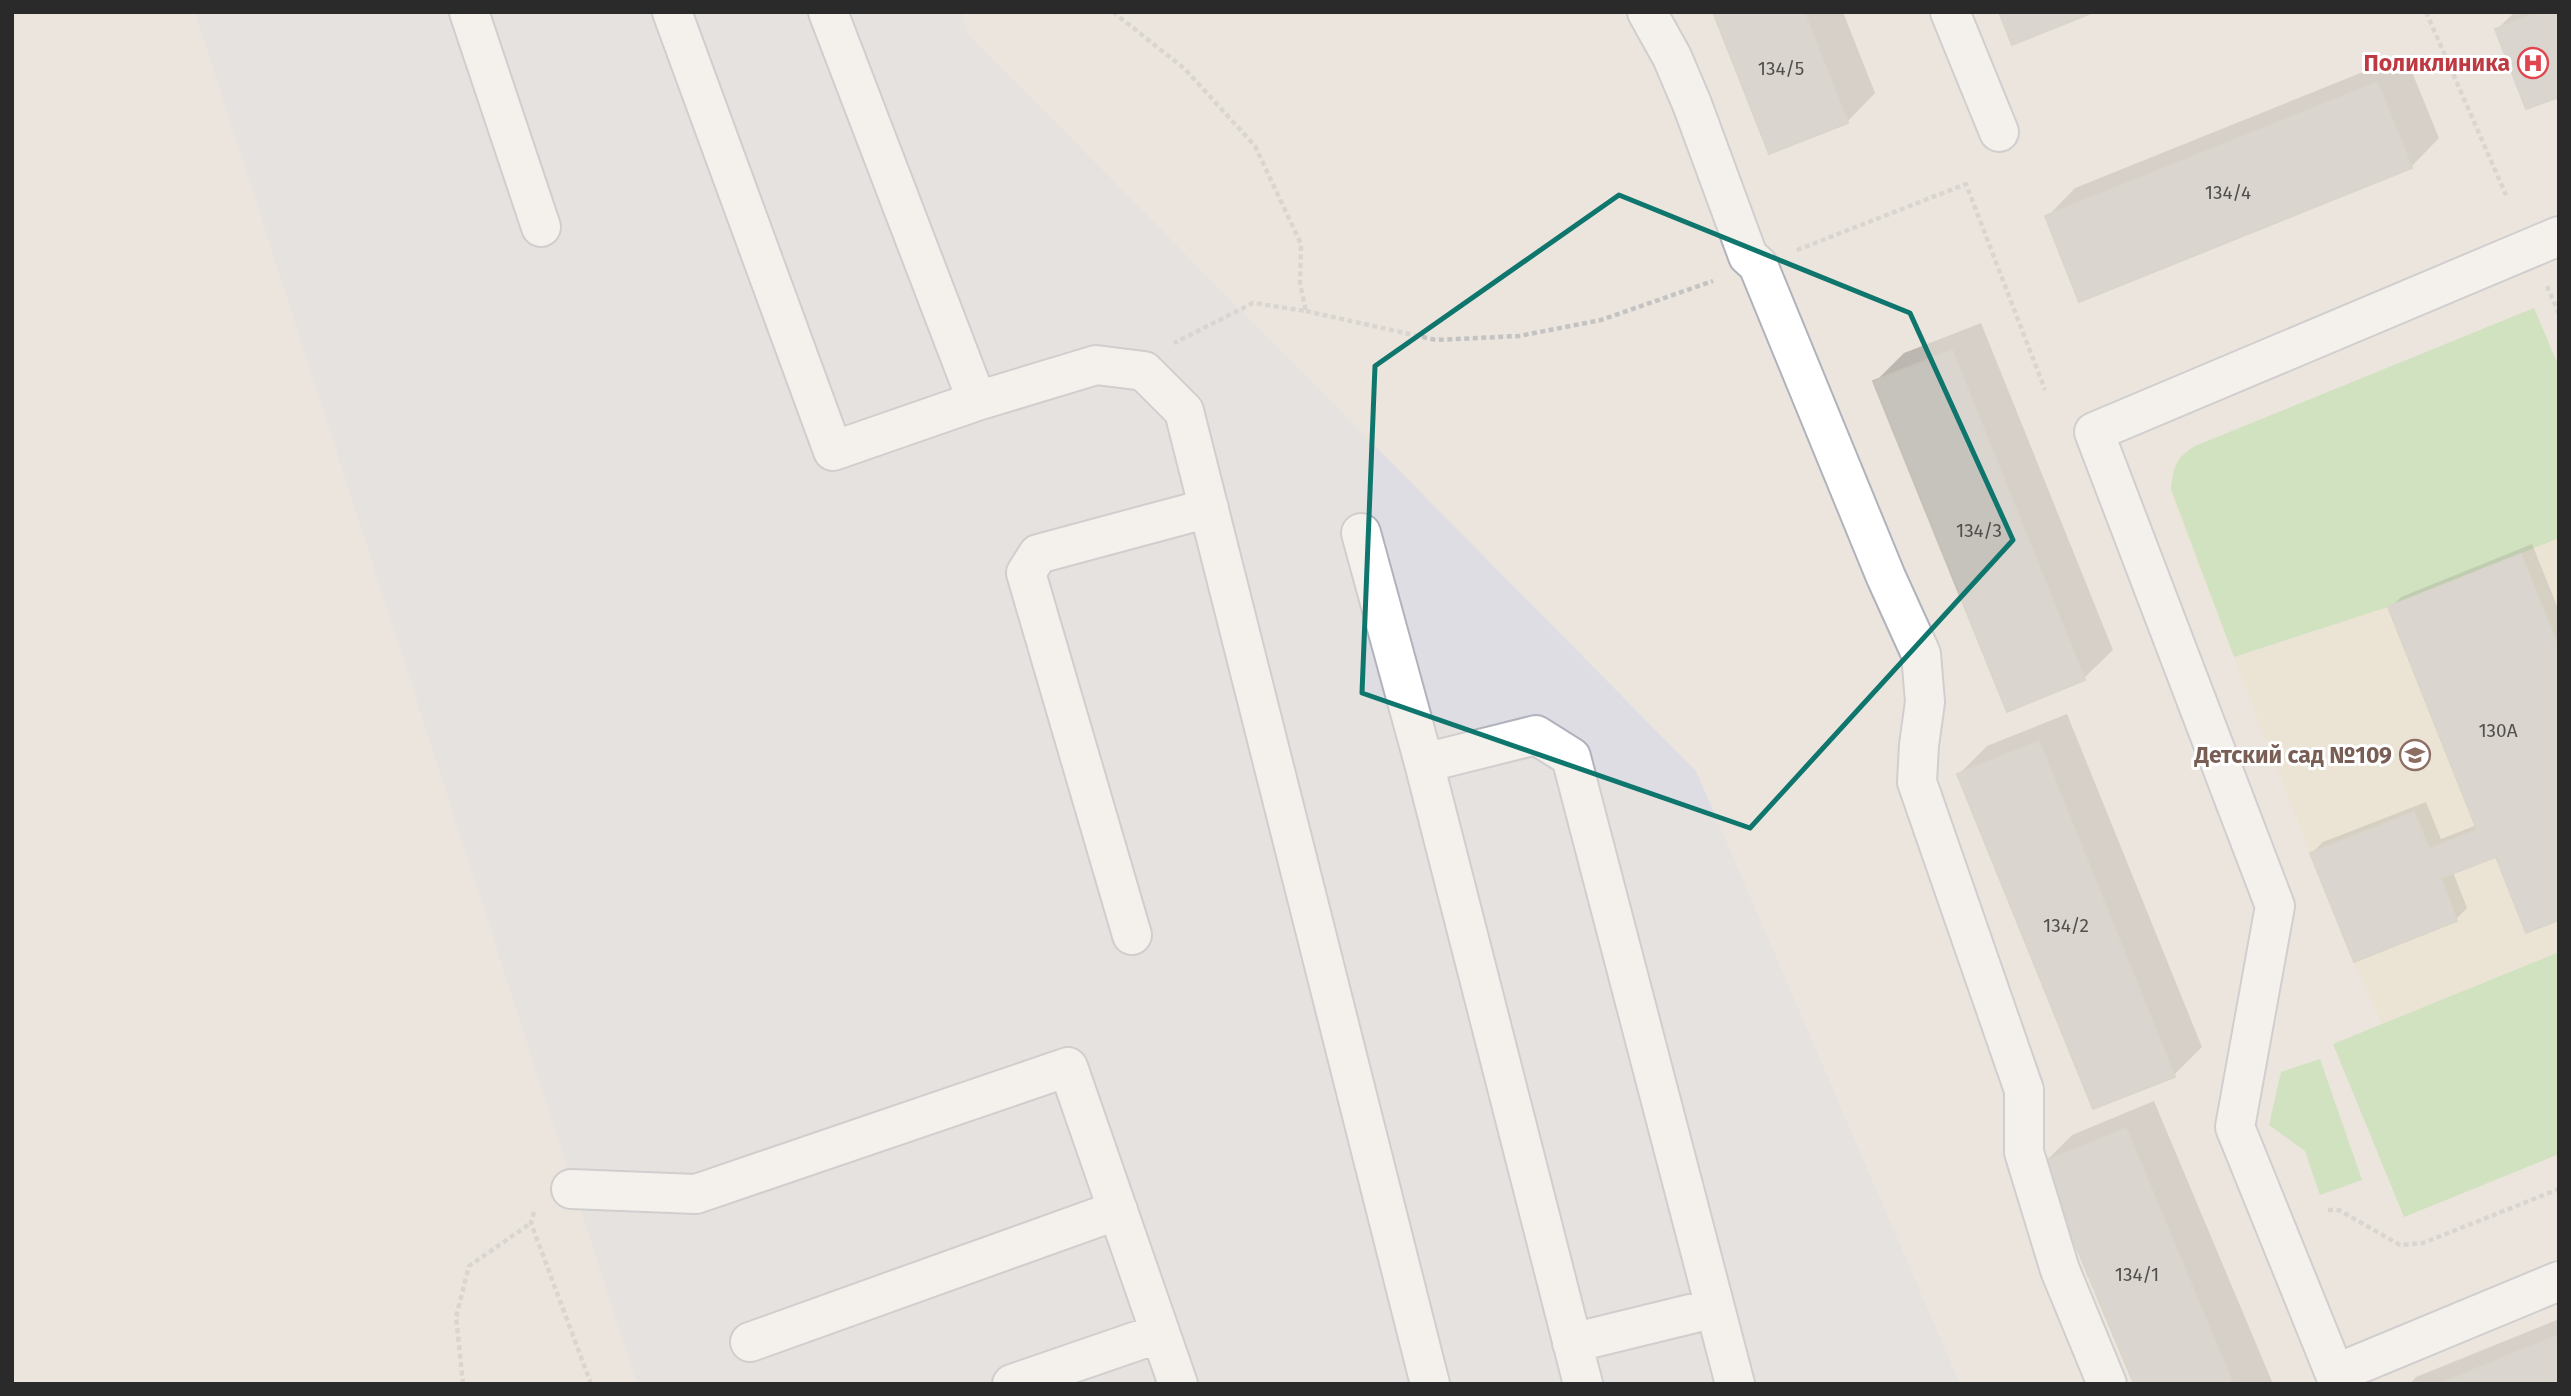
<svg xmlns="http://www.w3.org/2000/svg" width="2571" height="1396" font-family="'Fira Sans',sans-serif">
<rect width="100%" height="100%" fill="#ebe5dd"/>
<path fill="#dfdde4" d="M195,12H962L969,35L1696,771L1960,1384H637Z"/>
<path fill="#ebe3cd" d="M2534,308L2559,366V1154L2404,1217L2333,1044L2382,1024L2354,962L2310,853L2177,511L2171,489L2173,472L2178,457L2195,446Z"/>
<path fill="#b0dd9d" d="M2534,308L2559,367V538L2388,607L2234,657L2171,489C2174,466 2175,459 2195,446Z
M2559,952V1154L2404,1217L2333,1044Z
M2320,1059L2362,1180L2320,1195L2305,1151L2269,1125L2281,1072Z"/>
<path fill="#0003" d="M1715,12H1843L1875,93L1847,122Z
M2515,12H2559L2497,29Z
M2405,55L2439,138L2411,167L2047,217L2075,188Z
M1981,323L2113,650L2084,678L1875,382L1904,353Z
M2532,544L2559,611V918L2497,854L2453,872L2467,908L2456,919L2355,960L2312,853L2323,842L2426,802L2441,839L2477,825L2390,608L2401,597Z
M2067,714L2202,1047L2174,1075L1959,774L1987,746Z
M2154,1101L2273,1384H2136L2043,1164L2072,1135Z
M2559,1319V1384H2410L2416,1377Z"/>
<path fill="#c6c2bc" stroke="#c6c1b7" stroke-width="2" d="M1713,12H1804L1848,123L1769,154Z
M1999,12H2094L2012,45Z
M2539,12H2559V97L2526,109L2495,29Z
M2377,82L2412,168L2079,302L2045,216Z
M1952,350L2085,680L2007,712L1873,381Z
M2521,554L2559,649V920L2526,933L2496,857L2441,878L2457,921L2354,962L2310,853L2414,812L2429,849L2477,830L2388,607Z
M2039,741L2175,1077L2093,1109L1957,774Z
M2126,1128L2233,1384H2134L2041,1163Z
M2559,1335V1384H2439Z"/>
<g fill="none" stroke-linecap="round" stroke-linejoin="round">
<g stroke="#b0b2bc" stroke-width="42">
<path id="minor" d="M469,12L541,227
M672,12L833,451L977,401L1096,365L1144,371L1184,411L1430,1384
M828,12L977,401
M1647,12L1672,57L1692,104L1748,256L1758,265L1886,577L1921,654L1925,702L1919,745L1917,782L2024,1090V1152L2060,1270L2107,1384
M1950,12L1999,132
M1361,533L1424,763L1583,1384
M1424,763L1536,735L1571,757L1735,1384
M1132,935L1026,573L1038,554L1209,508
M571,1189L696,1194L1068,1067L1178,1384
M750,1342L1118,1210
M1572,1343L1715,1308
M2335,1374L2559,1281
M1012,1384L1160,1333
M2339,1384L2235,1127L2275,906L2094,432L2559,236"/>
</g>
<path stroke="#c3c3c3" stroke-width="4.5" stroke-dasharray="5 3.5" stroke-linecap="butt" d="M1113,12L1185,69L1255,146L1301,244L1300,284L1306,311L1253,303L1174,343
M2426,12L2506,195
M1797,250L1966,184L2045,390
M2547,286L2559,314
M1306,311L1436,340L1519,336L1601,320L1713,281
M2328,1210H2339L2400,1245L2423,1243L2559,1189
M534,1212L531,1223L591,1384
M463,1384L456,1317L469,1266L531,1223"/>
<use href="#minor" stroke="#fff" stroke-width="38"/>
</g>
<path d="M0 0H2571V1396H0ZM1619,195L1910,313L2013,540L1750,828L1362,693L1375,366Z" fill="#ebe5dd" fill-opacity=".55" fill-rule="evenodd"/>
<path fill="none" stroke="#0f766e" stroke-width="5" stroke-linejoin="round" d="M1619,195L1910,313L2013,540L1750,828L1362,693L1375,366Z"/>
<defs>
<g id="hospital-ring" transform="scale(1.575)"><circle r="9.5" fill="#fff" stroke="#e0444e" stroke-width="1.5"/><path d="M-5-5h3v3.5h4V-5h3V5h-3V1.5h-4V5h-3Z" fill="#e0444e"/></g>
<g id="school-ring" transform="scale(1.575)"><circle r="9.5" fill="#fff" stroke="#8d6e63" stroke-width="1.5"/><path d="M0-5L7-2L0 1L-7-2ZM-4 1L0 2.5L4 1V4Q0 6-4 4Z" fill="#8d6e63"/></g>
</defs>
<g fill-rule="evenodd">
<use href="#hospital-ring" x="2533" y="63"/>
<use href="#school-ring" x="2415" y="755"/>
</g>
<g text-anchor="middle" stroke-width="6" stroke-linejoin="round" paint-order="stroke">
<g font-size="19" fill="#51504e">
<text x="1781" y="75">134/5</text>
<text x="2228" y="199">134/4</text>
<text x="1979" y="537">134/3</text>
<text x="2498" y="737">130А</text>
<text x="2066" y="932">134/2</text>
<text x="2137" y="1281">134/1</text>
</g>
<g font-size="23" font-weight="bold" fill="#be3a42" stroke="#fff" text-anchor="end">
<text x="2510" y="71">Поликлиника</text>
</g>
<g font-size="23" font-weight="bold" fill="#785e54" stroke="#fff" text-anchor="end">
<text x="2392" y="763">Детский сад №109</text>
</g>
</g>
<rect width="2571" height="1396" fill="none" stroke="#2a2a2a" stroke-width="28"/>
</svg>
